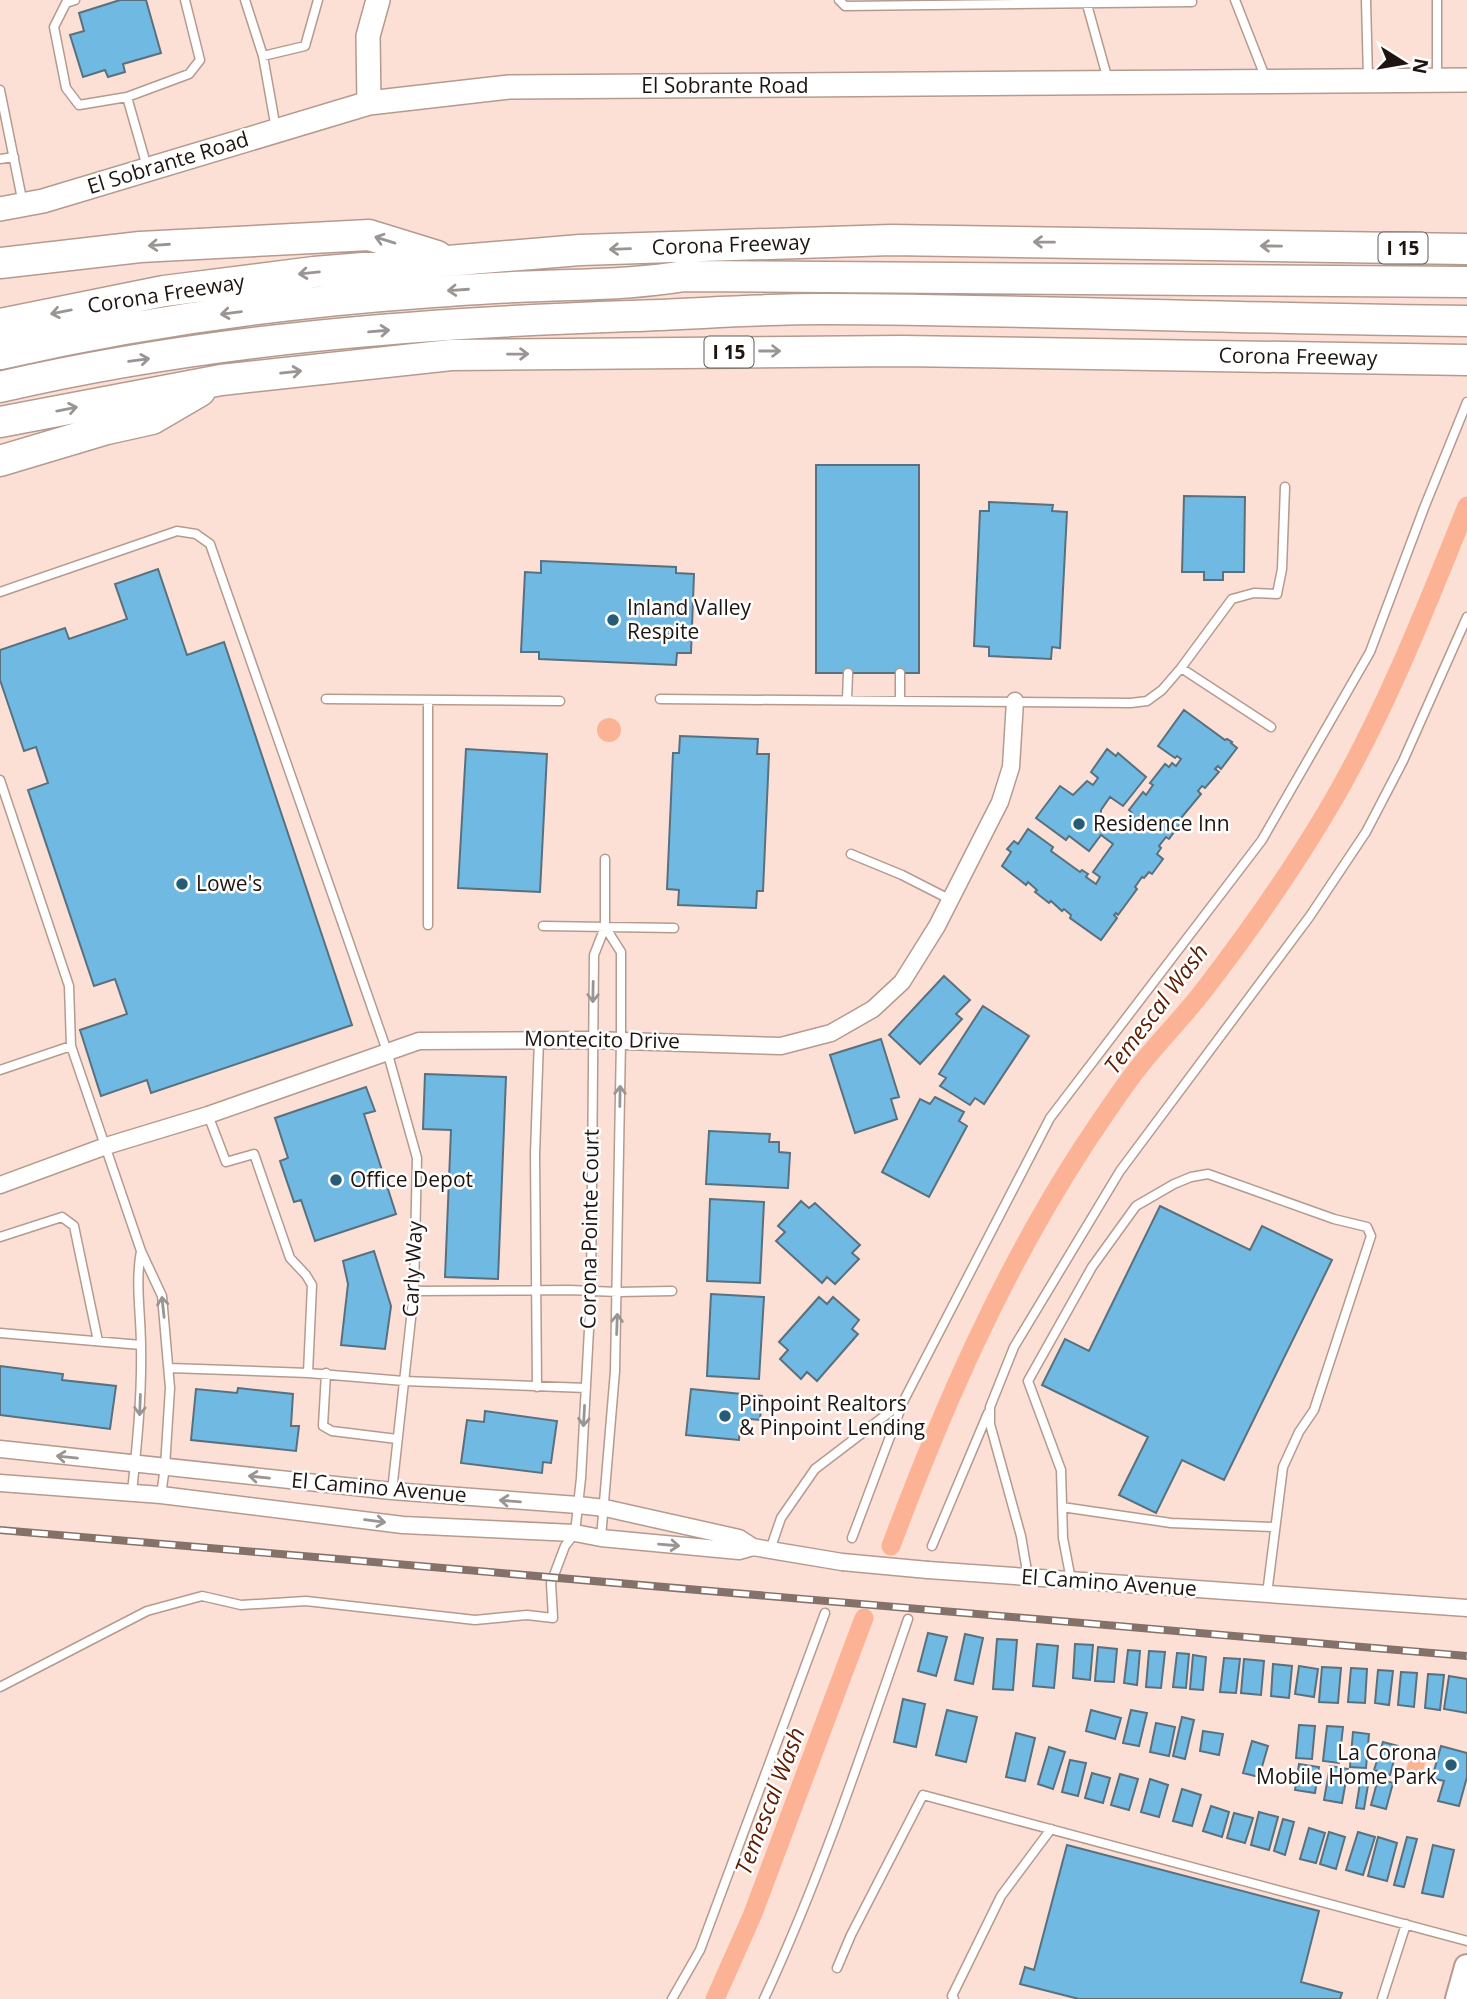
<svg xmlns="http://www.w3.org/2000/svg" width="1467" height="1999" font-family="'Open Sans',sans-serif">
<rect width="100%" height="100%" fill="#fde0d5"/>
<path fill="#fcb395" d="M597 730a12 12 0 1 1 24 0a12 12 0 1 1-24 0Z
M1413,1745L1429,1750L1420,1781L1404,1777Z"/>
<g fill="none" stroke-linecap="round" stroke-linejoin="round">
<path stroke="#fcb395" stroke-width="19" d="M891,1546C943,1407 1002,1272 1083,1147C1102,1119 1121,1089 1142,1063C1162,1038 1185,1015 1204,990C1248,933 1290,873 1327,811C1384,715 1425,610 1467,506
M715,1999L752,1916L864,1618"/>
</g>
<path fill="#70b9e3" stroke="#59707e" stroke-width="2" d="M120,0H146L161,53L123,64L125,72L108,77L105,70L83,77L70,35L84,31L79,13Z
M816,465H919V673H816Z
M1184,496L1245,497L1244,572H1223V580H1204V572H1182Z
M989,502L1053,505L1052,511L1067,512L1060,648L1052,647L1051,659L989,656V647L974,646L980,511H989Z
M541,561L676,567V573L694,574L691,653H677L676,665L539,659V652H521L525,572L541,573Z
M158,569L187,655L224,642L352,1025L151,1093L147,1080L101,1096L80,1030L127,1014L115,979L94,986L28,790L48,783L36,747L24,751L0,680V650L65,628L69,639L127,619L115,584Z
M1184,710L1225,740L1227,739L1232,742L1231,743L1237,748L1221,769L1218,766L1215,769L1219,772L1205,788L1202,786L1198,791L1201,794L1181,818L1183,820L1169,839L1166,837L1159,846L1161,848L1157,854L1163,859L1152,874L1149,872L1144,878L1142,877L1135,887L1137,889L1118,915L1116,913L1114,915L1117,918L1101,940L1070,918L1071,915L1064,909L1062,911L1051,901L1049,903L1035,892L1037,890L1028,882L1026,885L1002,866L1011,852L1007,849L1014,841L1018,844L1028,829L1053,847L1051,851L1080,872L1082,870L1088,874L1086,877L1096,884L1100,877L1093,872L1113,844L1101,835L1089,851L1069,836L1066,840L1036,818L1060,786L1073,795L1087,781L1093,785L1098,778L1091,772L1107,749L1116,756L1118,753L1146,777L1123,806L1110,797L1101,810V816L1119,829L1132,813L1129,810L1143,792L1146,795L1153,785L1150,783L1165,764L1169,767L1172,763L1176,766L1181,759L1177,756L1175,758L1158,746Z
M680,736L758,739L757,754H769L763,891H757L756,908L678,905L679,890L667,889L673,753H679Z
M466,749L547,754L540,892L458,888Z
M944,976L970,1000L956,1014L962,1019L920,1064L889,1035Z
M983,1006L1029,1036L984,1104L975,1098L970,1105L940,1086L946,1078L939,1074Z
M881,1039L899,1097L891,1099L897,1119L855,1133L830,1055Z
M425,1074L506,1077L498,1279L445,1277L451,1130L423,1129Z
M366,1087L375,1111L364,1114L396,1214L315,1241L301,1200L294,1202L280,1161L288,1158L275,1118Z
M935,1097L964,1112L959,1121L967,1126L929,1197L882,1172L920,1099L930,1104Z
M709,1131L770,1134L769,1142H779V1152L790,1153L788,1188L706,1184Z
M710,1199L764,1202L760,1283L707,1281Z
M801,1201L809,1208L815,1203L860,1245L852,1253L859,1259L835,1284L827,1277L822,1283L776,1241L785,1232L778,1226Z
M1160,1206L1250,1250L1262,1226L1332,1260L1224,1480L1182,1460L1156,1513L1119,1495L1148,1437L1042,1385L1065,1339L1089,1351Z
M374,1251L391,1306L385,1349L341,1345L348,1284L343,1261Z
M711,1294L764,1297L759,1379L707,1376Z
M819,1297L827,1304L833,1297L859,1320L852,1329L858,1334L817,1381L807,1372L801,1379L780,1359L788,1350L779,1342Z
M0,1366L63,1374L62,1380L116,1386L110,1429L0,1415Z
M238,1388L293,1394L291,1426H299L296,1451L191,1440L196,1389L237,1393Z
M691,1389L762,1396L760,1420L750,1419V1429L740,1428L739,1440L686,1435Z
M485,1411L557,1421L551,1463L543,1462L542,1473L461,1463L467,1420L484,1422Z
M928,1633L947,1637L936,1676L918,1671Z
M965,1634L983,1638L973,1684L955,1680Z
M997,1639L1017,1640L1013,1690L993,1689Z
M1037,1644L1058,1646L1054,1688L1033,1686Z
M1075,1644L1093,1645L1090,1680L1073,1678Z
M1098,1647L1117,1649L1114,1682L1095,1681Z
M1128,1650L1140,1651L1137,1685L1124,1683Z
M1149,1651L1165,1652L1161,1688L1146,1687Z
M1177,1653L1189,1654L1186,1688L1173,1687Z
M1193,1655L1206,1657L1203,1690L1190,1689Z
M1224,1658L1240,1659L1236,1693L1220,1692Z
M1244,1659L1264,1661L1261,1695L1241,1693Z
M1273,1664L1292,1666L1289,1698L1271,1696Z
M1299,1666L1318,1669L1314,1697L1295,1694Z
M1322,1667L1341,1668L1338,1703L1319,1702Z
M1351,1668L1367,1669L1365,1703L1348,1702Z
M1378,1670L1393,1671L1389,1705L1375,1703Z
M1401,1672L1417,1673L1414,1707L1398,1705Z
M1428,1674L1444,1675L1440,1710L1425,1708Z
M1449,1676L1467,1679V1713L1444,1709Z
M903,1699L925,1704L916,1747L894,1742Z
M947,1710L977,1717L966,1762L936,1755Z
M1091,1710L1121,1718L1115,1739L1086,1731Z
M1131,1710L1147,1713L1139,1746L1123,1743Z
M1182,1717L1194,1720L1185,1759L1173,1756Z
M1156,1723L1175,1727L1169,1756L1150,1752Z
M1299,1725L1315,1726L1312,1759L1296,1758Z
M1327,1726L1343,1727L1339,1763L1323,1761Z
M1203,1731L1223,1734L1219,1755L1200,1751Z
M1353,1732L1369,1734L1366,1768L1350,1767Z
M1016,1733L1035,1738L1025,1781L1006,1777Z
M1252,1741L1268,1746L1259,1777L1243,1773Z
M1383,1742L1398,1746L1390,1775L1374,1770Z
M1441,1746L1467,1753V1777L1459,1806L1438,1801L1444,1781L1432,1778Z
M1049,1747L1065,1752L1053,1789L1038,1784Z
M1070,1760L1086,1763L1078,1796L1062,1792Z
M1299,1764L1319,1767L1315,1793L1295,1790Z
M1330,1766L1348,1769L1342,1803L1324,1800Z
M1362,1771L1370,1773L1364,1809L1356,1808Z
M1092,1773L1110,1778L1103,1803L1085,1798Z
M1120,1774L1138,1779L1129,1810L1111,1805Z
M1150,1779L1168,1785L1159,1817L1141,1812Z
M1378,1779L1393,1783L1386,1809L1371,1805Z
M1182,1789L1201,1795L1192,1826L1173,1821Z
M1211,1806L1229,1812L1222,1837L1203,1831Z
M1259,1812L1278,1817L1269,1850L1251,1845Z
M1234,1813L1253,1818L1245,1843L1227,1838Z
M1283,1819L1294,1822L1285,1855L1274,1851Z
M1309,1828L1325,1833L1316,1863L1300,1859Z
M1329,1832L1345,1837L1336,1869L1320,1864Z
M1358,1832L1375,1837L1363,1875L1346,1870Z
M1378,1837L1397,1843L1387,1881L1368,1876Z
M1407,1837L1417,1839L1404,1887L1394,1885Z
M1067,1845L1319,1911L1301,1982L1342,1993L1340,1999H1079L1020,1984L1025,1967L1034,1970Z
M1433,1845L1454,1850L1443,1897L1422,1893Z"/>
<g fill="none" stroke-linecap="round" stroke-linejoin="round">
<g stroke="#b59a8f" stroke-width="11">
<path id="lane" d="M75,0L66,3L54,27L66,88L79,105L127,97L189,74L200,60L185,0
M245,0L263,56L305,46L318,0
M839,0L845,6L1192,2
M1235,0L1266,79
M1366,0L1368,78
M1086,1L1108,80
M263,56L276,129
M1437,77V0
M0,90L23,204
M127,97L147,167
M0,159L14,157
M0,592L177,531L196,534L210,544L387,1051L417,1158L414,1291L392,1491
M1181,668L1271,727
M900,673V701
M326,699L560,701
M660,699L1131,703L1147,701L1162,690L1181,668L1232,599L1254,593L1277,594L1282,569L1285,487
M847,700L848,673
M0,780L69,986L71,1046L141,1251L162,1296L170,1388L165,1467L161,1495
M851,854L902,875L951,900
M428,925V700
M543,926L674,928
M0,1070L71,1046
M208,1115L226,1162L254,1154L290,1258L306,1275L312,1285L308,1373L404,1381L586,1388
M0,1237L62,1217L74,1226L98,1341
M414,1291L569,1290L618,1292L672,1291
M0,1333L141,1345
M170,1368L308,1373
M326,1373L323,1426L332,1431L397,1439
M537,1387L535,1154L539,1039
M132,1492C137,1444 142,1396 141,1347C141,1314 135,1284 141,1251
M1062,1507L1171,1523L1275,1527
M601,1538L615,1371L621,1040V952L605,927V859
M852,1538L903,1402
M932,1546L988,1413
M770,1550L781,1518L815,1469L903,1402L1050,1118L1262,840L1370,652L1424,508L1467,402
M1028,1577L1021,1536L990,1424V1407L1014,1347L1120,1171L1310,916L1366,832L1403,761L1467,617
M1071,1580L1063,1538L1061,1470L1028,1381L1092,1267L1136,1206L1174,1184L1191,1177L1208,1174L1334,1219L1367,1227L1371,1236L1314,1410L1299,1432L1283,1467L1267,1594
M0,1687L147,1611L202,1596L241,1605L306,1601L475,1620L527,1615L553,1618L551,1583L565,1546L575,1533L581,1478L591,1292L594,955L605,927
M837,1968L851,1935L923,1795L1467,1941
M672,1999L700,1950L825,1613
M764,1999C821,1876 864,1747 908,1619
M954,1999L952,1996L1001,1896L1051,1829
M1382,1999L1406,1924"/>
</g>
<g stroke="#b59a8f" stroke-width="19">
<path id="street" d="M0,1185L106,1146L208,1115L419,1041L593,1040L781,1046L831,1033L873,1009L902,982L937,926L1000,802L1011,767L1015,701
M0,1449L392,1491L578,1505L605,1508L739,1538L753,1547
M0,1483L161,1495L403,1525L575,1533L601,1538L739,1551L753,1547L842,1562
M928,1570L1467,1608"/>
</g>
<g stroke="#b59a8f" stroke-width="26">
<path id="secondary" d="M369,103L368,36L378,0
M0,209L43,201L369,103L509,87L1467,80"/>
</g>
<g stroke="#b59a8f" stroke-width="28">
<path id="primary" d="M1458,1999L1467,1967"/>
</g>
<g stroke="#b59a8f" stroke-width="33">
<path id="highway" d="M0,263L140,247L369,235L437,256
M0,324L164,291L314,272L580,250L891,240L1467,249
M0,354C138,323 279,303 420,293C460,290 501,287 542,286C590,284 637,284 684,276L1467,282
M0,387C207,339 420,323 631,316C695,314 759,309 823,309C1038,310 1252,319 1467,321
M0,422L221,380L451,355L901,351L1467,360
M0,461L107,429L152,419L200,391"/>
</g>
<use href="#lane" stroke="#fff" stroke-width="8"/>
<use href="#street" stroke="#fff" stroke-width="16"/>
<use href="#secondary" stroke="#fff" stroke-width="23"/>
<use href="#primary" stroke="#fff" stroke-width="24"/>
<use href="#highway" stroke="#fff" stroke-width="30"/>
<g stroke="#84716a" stroke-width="8">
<path id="rail" d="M0,1530L1467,1656"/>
</g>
<use href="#rail" stroke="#fff" stroke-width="5" stroke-dasharray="16" stroke-linecap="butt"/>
<g stroke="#b59a8f" stroke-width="19" stroke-linecap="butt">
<path id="street-bridge" d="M842,1562L928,1570"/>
</g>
<use href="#street-bridge" stroke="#fff" stroke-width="16"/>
</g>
<defs><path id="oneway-shaft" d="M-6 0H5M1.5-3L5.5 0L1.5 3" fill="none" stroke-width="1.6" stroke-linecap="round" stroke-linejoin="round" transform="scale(1.75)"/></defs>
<g stroke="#9a9593">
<use href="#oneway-shaft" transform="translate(385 240) rotate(-163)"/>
<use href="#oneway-shaft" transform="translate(1044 242) rotate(-179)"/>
<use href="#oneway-shaft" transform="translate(159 245) rotate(176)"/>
<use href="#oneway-shaft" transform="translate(1271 246) rotate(-179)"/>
<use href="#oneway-shaft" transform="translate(620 249) rotate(178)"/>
<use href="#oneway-shaft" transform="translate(309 273) rotate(174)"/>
<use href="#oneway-shaft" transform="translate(458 290) rotate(176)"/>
<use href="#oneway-shaft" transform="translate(61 312) rotate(169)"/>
<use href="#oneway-shaft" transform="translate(231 313) rotate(173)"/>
<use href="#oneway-shaft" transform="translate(379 331) rotate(-5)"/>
<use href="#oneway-shaft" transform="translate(770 351)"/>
<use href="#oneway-shaft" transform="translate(518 354) rotate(-1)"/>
<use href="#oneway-shaft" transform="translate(139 360) rotate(-8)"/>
<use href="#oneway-shaft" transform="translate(291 372) rotate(-6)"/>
<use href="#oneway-shaft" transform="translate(67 409) rotate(-11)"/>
<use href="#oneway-shaft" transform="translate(593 992) rotate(91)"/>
<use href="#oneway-shaft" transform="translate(620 1096) rotate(-89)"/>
<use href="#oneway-shaft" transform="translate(163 1307) rotate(-96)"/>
<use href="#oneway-shaft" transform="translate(617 1324) rotate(-88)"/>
<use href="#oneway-shaft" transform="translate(140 1405) rotate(92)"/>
<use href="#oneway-shaft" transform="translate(584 1416) rotate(93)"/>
<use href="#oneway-shaft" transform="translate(67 1457) rotate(-174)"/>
<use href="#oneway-shaft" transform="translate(259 1477) rotate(-174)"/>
<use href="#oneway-shaft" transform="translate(510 1501) rotate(-175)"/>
<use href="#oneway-shaft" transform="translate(375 1521) rotate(7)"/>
<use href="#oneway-shaft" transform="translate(669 1545) rotate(5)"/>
</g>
<g fill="#275c78" stroke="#fff" stroke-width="2.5">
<circle cx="613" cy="620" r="7"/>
<circle cx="1079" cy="824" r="7"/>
<circle cx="182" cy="884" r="7"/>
<circle cx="336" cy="1180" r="7"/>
<circle cx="725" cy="1416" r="7"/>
<circle cx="1451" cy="1765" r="7"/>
</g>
<g text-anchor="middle" stroke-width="5" stroke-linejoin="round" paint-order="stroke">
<g fill="#fff" stroke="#625a58" stroke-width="2">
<rect x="1378.5" y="232.5" width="49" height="31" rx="5"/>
<rect x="704.5" y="336.5" width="49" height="31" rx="5"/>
</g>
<g font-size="19" font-weight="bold" fill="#1e1410">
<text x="1403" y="255">I 15</text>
<text x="729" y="359">I 15</text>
</g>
<g font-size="21" fill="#1e1410" stroke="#fff">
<text x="725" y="93">El Sobrante Road</text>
<text transform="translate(168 163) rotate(-17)" y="7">El Sobrante Road</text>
<text transform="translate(731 245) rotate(-2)" y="7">Corona Freeway</text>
<text transform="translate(166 294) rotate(-9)" y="7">Corona Freeway</text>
<text transform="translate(1298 357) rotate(1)" y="7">Corona Freeway</text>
<text transform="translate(602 1040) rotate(1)" y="7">Montecito Drive</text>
<text transform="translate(590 1229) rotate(-89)" y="7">Corona Pointe Court</text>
<text transform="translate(413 1269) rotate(-87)" y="7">Carly Way</text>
<text transform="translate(379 1488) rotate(5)" y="7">El Camino Avenue</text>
<text transform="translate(1109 1583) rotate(4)" y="7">El Camino Avenue</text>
</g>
<g font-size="21" fill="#1e1410" stroke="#fff" text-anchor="start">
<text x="627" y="615">Inland Valley<tspan x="627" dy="24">Respite</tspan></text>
<text x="1093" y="831">Residence Inn</text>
<text x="196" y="891">Lowe's</text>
<text x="350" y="1187">Office Depot</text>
<text x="739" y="1411">Pinpoint Realtors<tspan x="739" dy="24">&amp; Pinpoint Lending</tspan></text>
<text x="1437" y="1760" text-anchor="end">La Corona<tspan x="1437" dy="24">Mobile Home Park</tspan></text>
</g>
<g font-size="23" font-style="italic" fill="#5c1d00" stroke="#fff">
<text transform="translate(1156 1009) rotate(-53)" y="8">Temescal Wash</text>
<text transform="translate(770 1801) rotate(-69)" y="8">Temescal Wash</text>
</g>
</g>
<g transform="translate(1404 63) rotate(101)" stroke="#ffffff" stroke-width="5" paint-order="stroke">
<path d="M0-5L12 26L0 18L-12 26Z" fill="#1e1410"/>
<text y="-10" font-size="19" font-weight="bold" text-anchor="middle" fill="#1e1410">N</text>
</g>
</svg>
